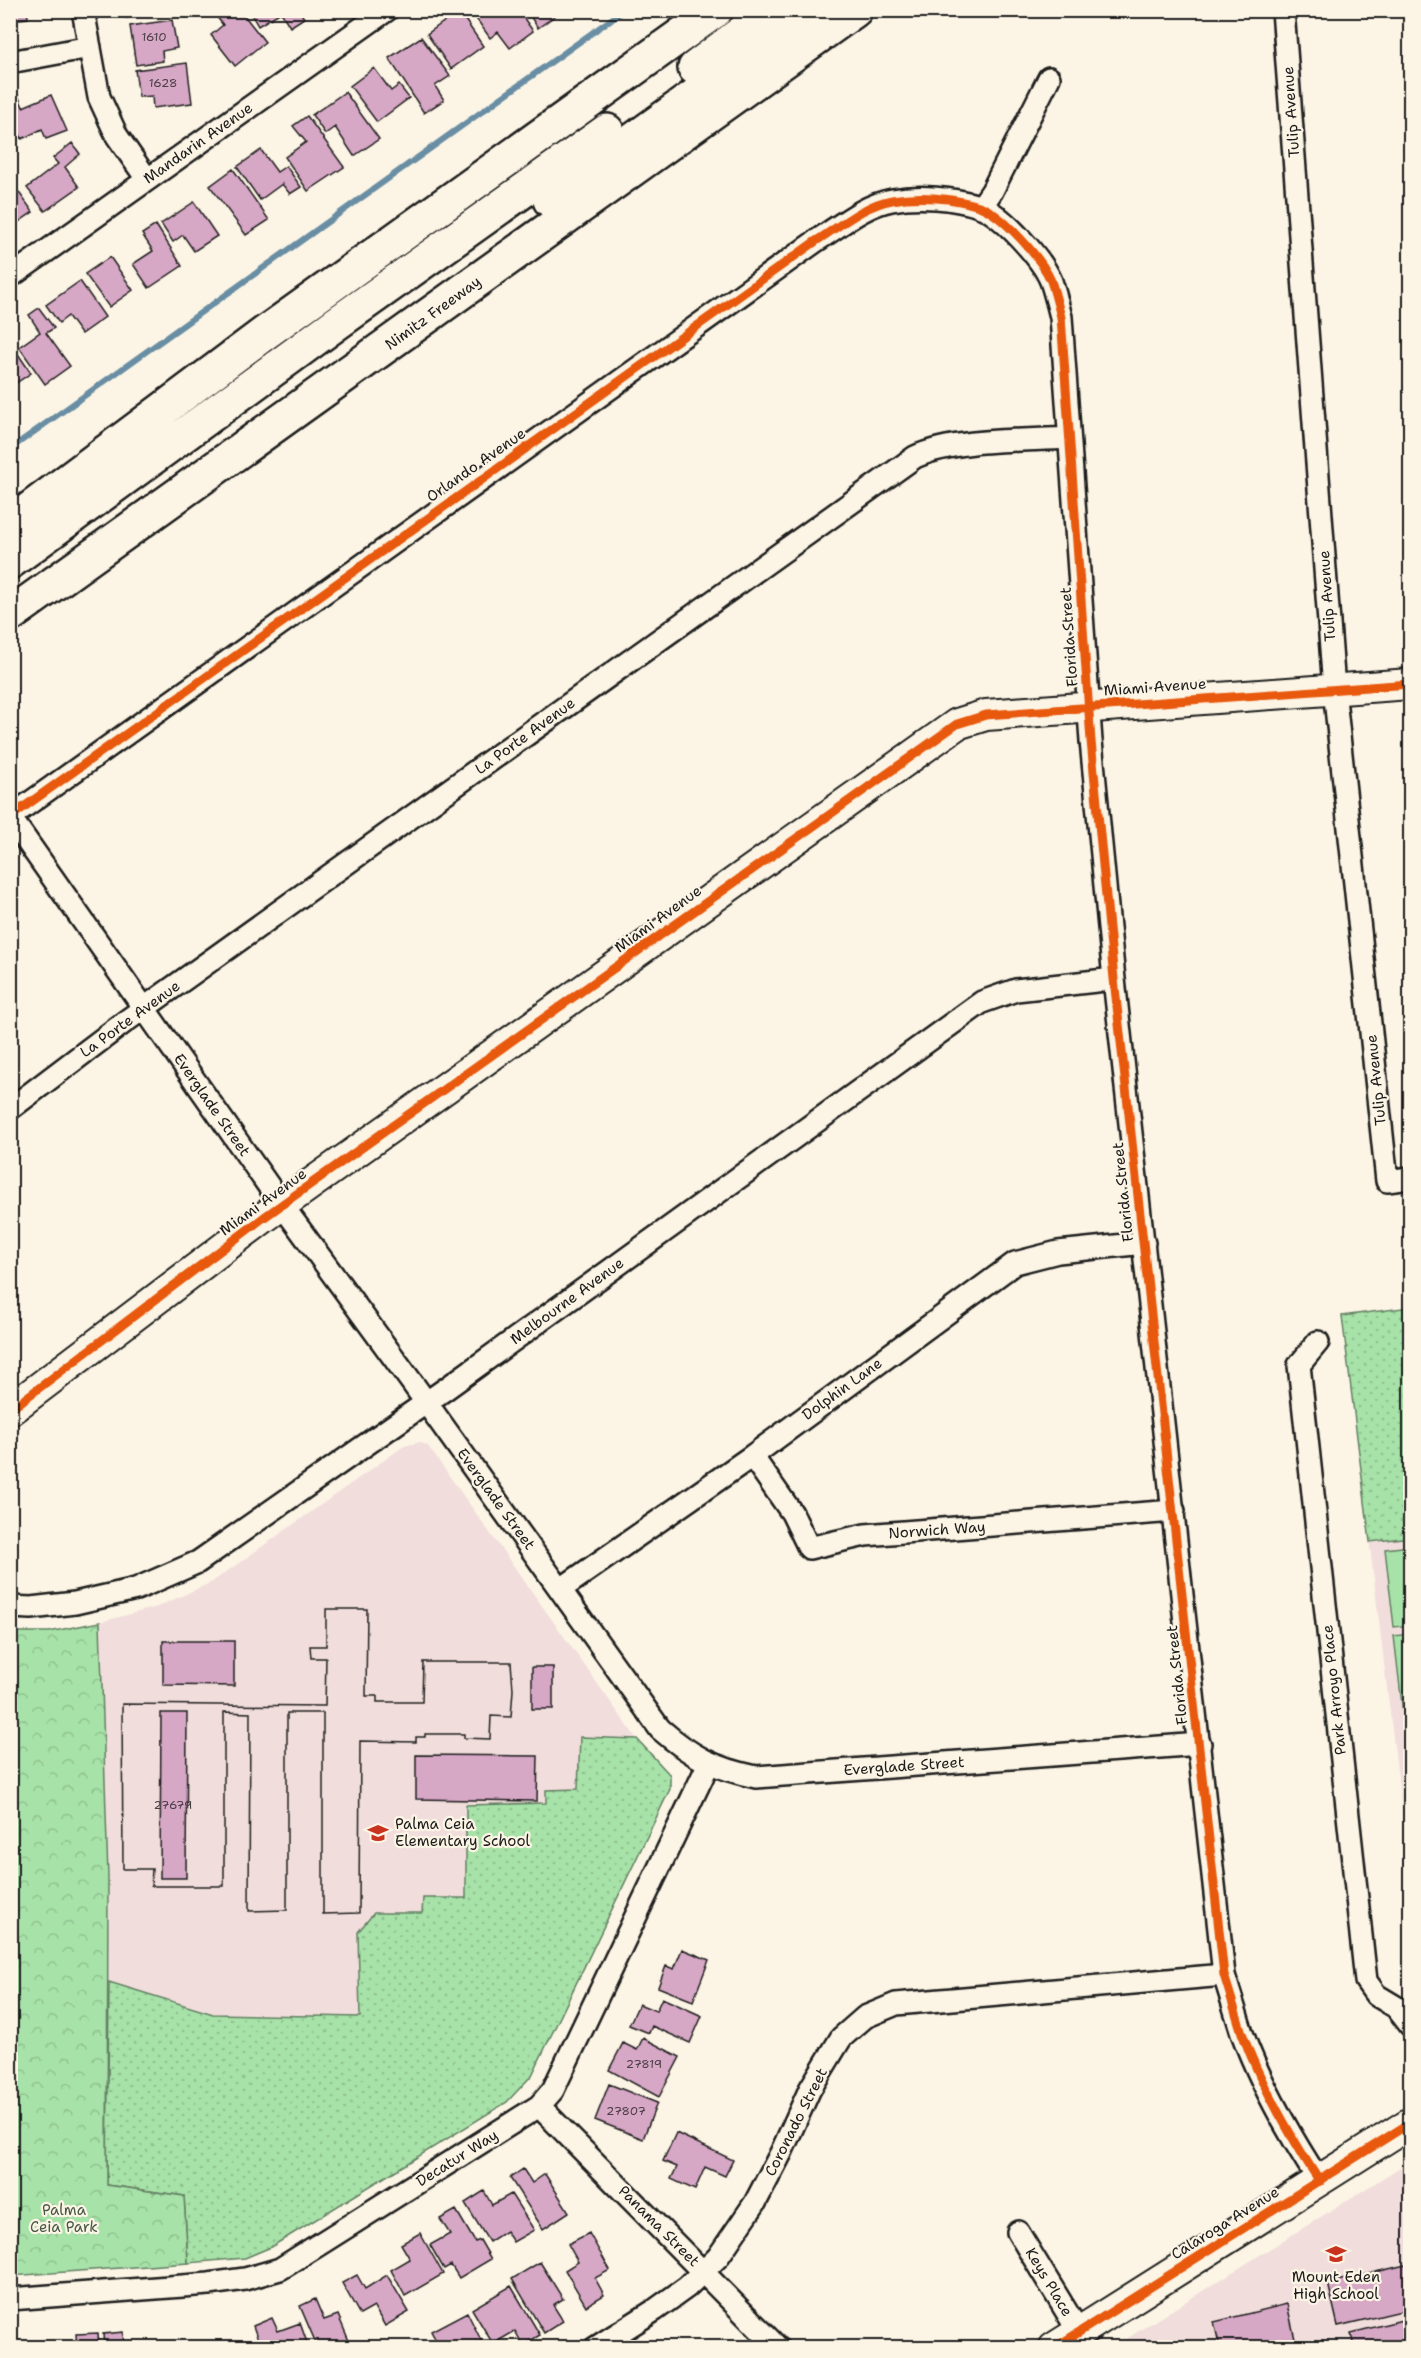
<svg xmlns="http://www.w3.org/2000/svg" width="1421" height="2358" font-family="'Shantell Sans',sans-serif">
<defs>
<pattern id="grass-dots" width="8" height="8" patternUnits="userSpaceOnUse" patternTransform="scale(1.5)"><rect width="8" height="8" fill="#a7e2a8"/><path d="M2 2h.1M6 6h.1" fill="none" stroke="#8fc190" stroke-width="1.8" stroke-linecap="round"/></pattern>
<pattern id="park-crowns" width="20" height="18" patternUnits="userSpaceOnUse" patternTransform="scale(1.5)"><rect width="20" height="18" fill="#a7e2a8"/><path d="M2 6a3 3 0 1 1 6 0M12 15a3 3 0 1 1 6 0" fill="none" stroke="#8fc190"/></pattern>
</defs>
<rect width="100%" height="100%" fill="#fcf5e5"/>
<filter id="ink" filterUnits="userSpaceOnUse"><feTurbulence type="fractalNoise" baseFrequency=".0167" numOctaves="2"/><feDisplacementMap in="SourceGraphic" scale="12" xChannelSelector="R" yChannelSelector="G"/><feConvolveMatrix kernelMatrix="1 2 1 2 8 2 1 2 1" color-interpolation-filters="sRGB"/></filter>
<g filter="url(#ink)">
<path fill="#f1dedc" d="M1410,1307V1878L1342,1316Z
M420,1442L428,1446L637,1739L670,1775V1789L532,2075L507,2102L271,2247L245,2258L188,2263L184,2196L107,2185L108,1877L100,1622L157,1607L212,1582L404,1446Z
M1410,2161V2347H1113Z"/>
<path fill="url(#grass-dots)" stroke="#627f62" stroke-width="1.5" d="M1410,1307V1537L1370,1542L1342,1316Z
M580,1737L637,1739L670,1775V1789L532,2075L507,2102L271,2247L245,2258L188,2263L184,2196L107,2185L109,1982L213,2014L360,2017L358,1932L374,1913H422L423,1898H466V1805L546,1803V1790L578,1789Z"/>
<path fill="url(#park-crowns)" stroke="#627f62" stroke-width="1.5" d="M100,1622L108,1877L107,2185L184,2196L188,2263L11,2276V1632H49Z"/>
<path fill="#a7e2a8" stroke="#627f62" stroke-width="1.5" d="M1410,1546V1625L1394,1627L1385,1549Z
M1410,1634V1713L1403,1714L1394,1636Z"/>
<g fill="none" stroke-linecap="round" stroke-linejoin="round">
<path stroke="#698ea4" stroke-width="6" d="M10,449L624,10"/>
</g>
<path fill="#d7a7c6" stroke="#1c1c1c" stroke-width="1.5" fill-rule="evenodd" d="M10,10H27L28,18L10,20Z
M125,10H157L158,12L126,18Z
M225,10H240L265,42L235,66L211,35L223,25L217,17Z
M249,10H299L304,18L290,27L281,12L258,26Z
M470,10H518L533,31L510,48L498,32L490,38Z
M526,10H563L538,28Z
M459,11L483,46L451,69L427,34Z
M172,20L177,48L162,51L163,61L136,65L130,26Z
M421,37L450,76L435,86L444,100L424,113L389,58Z
M187,63L192,103L153,108L152,96L139,97L135,70Z
M374,68L391,91L399,85L409,98L377,122L350,86Z
M345,92L379,139L354,156L335,127L325,134L312,115Z
M17,93L23,107L51,95L67,131L46,139L42,129L22,139L10,114V95Z
M307,116L344,167L308,191L285,157L306,142L293,126Z
M72,143L80,154L65,167L79,187L45,211L27,188L58,164L53,158Z
M261,150L277,172L286,166L301,187L290,194L282,184L260,200L237,167Z
M233,169L269,220L246,235L210,186Z
M10,180L33,212L10,228Z
M194,202L217,236L194,251L183,235L173,242L161,224Z
M156,225L182,266L149,288L133,264L153,251L142,234Z
M110,257L133,290L109,307L85,274Z
M80,281L105,317L81,334L68,316L59,323L46,305Z
M39,308L54,328L46,333L70,366L45,384L19,347L40,332L29,315Z
M16,351L31,373L10,387V355Z
M326,1609H367L366,1696H377V1702H422L423,1662H511L513,1690L511,1717L491,1716L490,1739L464,1738V1734H425V1737H416V1742L360,1741L359,1913L323,1914V1713H287V1910L249,1911L250,1713L224,1712V1886H151L152,1869H123L122,1704L325,1706L326,1658H311L310,1646H326ZM161,1713H187L186,1878H160Z
M326,1609H367L366,1696H377V1702H422L423,1662H511L513,1690L511,1717L491,1716L490,1739L464,1738V1734H425V1737H416V1742L360,1741L359,1913L323,1914V1713H287V1910L249,1911L250,1713L224,1712V1886H151L152,1869H123L122,1704L325,1706L326,1658H311L310,1646H326Z
M163,1641H234V1686L163,1685Z
M532,1667H553V1709H532Z
M416,1755L538,1756L537,1801L416,1799Z
M682,1949L709,1960L693,2001L658,1987L666,1966L674,1969Z
M662,1998L702,2016L690,2043L652,2026L649,2033L629,2025L639,2004L656,2011Z
M643,2038L680,2057L659,2097L609,2070L623,2043L637,2050Z
M609,2084L657,2103L643,2139L595,2120Z
M676,2133L733,2160L725,2176L705,2167L695,2190L671,2179L677,2167L663,2161Z
M523,2169L532,2183L545,2174L569,2212L543,2229L510,2178Z
M484,2191L492,2205L511,2194L534,2230L513,2242L506,2231L489,2242L465,2203Z
M456,2210L475,2242L480,2240L491,2259L459,2278L451,2265L444,2269L430,2245L450,2234L440,2219Z
M420,2233L443,2274L405,2296L391,2270L410,2259L401,2244Z
M589,2233L610,2270L595,2278L604,2295L586,2306L565,2270L578,2262L568,2244Z
M540,2262L563,2299L553,2305L563,2321L544,2333L512,2279Z
M1410,2264V2309L1338,2326L1328,2283Z
M357,2275L365,2289L387,2275L409,2312L385,2326L374,2307L360,2315L342,2283Z
M511,2286L540,2335L523,2345L515,2331L493,2344L472,2309Z
M315,2299L324,2320L338,2315L352,2348H318L300,2306Z
M1287,2304L1297,2348H1220L1214,2322Z
M467,2312L485,2348H440L431,2331Z
M272,2318L278,2331L300,2323L309,2348H261L253,2326Z
M1410,2318V2348H1354L1351,2333Z
M123,2332L124,2348H104L103,2334Z
M98,2333L99,2348H77L76,2334Z"/>
<g fill="none" stroke-linecap="round" stroke-linejoin="round">
<g stroke="#1c1c1c" stroke-width="26">
<path id="street" d="M83,10L99,97L117,136L147,179
M1283,10L1334,689L1387,1181L1410,1178
M10,62L90,47
M981,207L992,191L1049,78
M10,277L387,10
M10,817L816,241C840,226 864,205 892,200C919,195 954,198 979,206C1002,214 1042,259 1051,281C1055,293 1058,305 1061,317L1091,741L1114,979L1224,1975C1230,1994 1236,2014 1242,2033C1261,2085 1290,2136 1320,2182
M10,817L282,1205L413,1384L660,1729C692,1757 714,1768 756,1777L1200,1744
M10,1109L126,1021L915,457C956,438 1024,441 1069,438
M1318,1342L1299,1365L1366,1981L1376,1995L1396,2007L1410,2025
M752,1456L792,1513L809,1548L865,1535L1174,1511
M561,1589L752,1456L1015,1263L1058,1252L1144,1243
M10,1607L31,1608L75,1603L136,1589L198,1562L447,1388L982,1002L1016,990L1114,979
M539,2106L778,2348
M1018,2232L1079,2332
M10,2299L209,2284L245,2279L280,2269L539,2106L553,2090L709,1763
M595,2348L655,2310L687,2287L718,2257L755,2203L781,2153L810,2089L841,2038L865,2017L896,2004L1224,1975"/>
</g>
<g stroke="#1c1c1c" stroke-width="34">
<path id="secondary" d="M10,1410L263,1218L957,724L986,715L1410,684
M1054,2348L1410,2123"/>
</g>
<g stroke="#1c1c1c" stroke-width="38">
<path id="highway" d="M695,68L772,10
M550,200L814,10
M10,524L265,333L716,10
M10,562L337,323L607,131
M10,615L855,10"/>
</g>
<use href="#street" stroke="#fcf5e5" stroke-width="21"/>
<use href="#secondary" stroke="#fcf5e5" stroke-width="30"/>
<use href="#highway" stroke="#fcf5e5" stroke-width="33"/>
<g stroke="#fcf5e5" stroke-width="13">
<path id="cycleway" d="M10,817L816,241C840,226 864,205 892,200C919,195 954,198 979,206C1002,214 1042,259 1051,281C1055,293 1058,305 1061,317L1091,741L1114,979L1224,1975C1230,1994 1236,2014 1242,2033C1261,2085 1290,2136 1320,2182
M10,1410L263,1218L957,724L986,715L1410,684
M1054,2348L1410,2123"/>
</g>
<use href="#cycleway" stroke="#e8590c" stroke-width="9"/>
</g>
</g>
<defs>
<g id="school-bare" transform="scale(1.62)"><path d="M0-5L7-2L0 1L-7-2ZM-4 1L0 2.5L4 1V4Q0 6-4 4Z" fill="#c8321e" stroke="#fcf5e5" stroke-width="2.5" paint-order="stroke"/></g>
</defs>
<g fill-rule="evenodd">
<use href="#school-bare" x="378" y="1833"/>
<use href="#school-bare" x="1336" y="2254"/>
</g>
<g text-anchor="middle" stroke-width="4.5" stroke-linejoin="round" paint-order="stroke">
<g font-size="12" fill="#4b3f46">
<text x="154" y="41">1610</text>
<text x="163" y="87">1628</text>
<text x="173" y="1809">27679</text>
<text x="644" y="2068">27819</text>
<text x="626" y="2115">27807</text>
</g>
<g font-size="15" fill="#1c1c1c" stroke="#fcf5e5">
<text transform="translate(1291 112) rotate(-94)" y="5">Tulip Avenue</text>
<text transform="translate(198 143) rotate(-35)" y="5">Mandarin Avenue</text>
<text transform="translate(433 313) rotate(-36)" y="5">Nimitz Freeway</text>
<text transform="translate(476 465) rotate(-35)" y="5">Orlando Avenue</text>
<text transform="translate(1327 596) rotate(-94)" y="5">Tulip Avenue</text>
<text transform="translate(1069 637) rotate(-94)" y="5">Florida Street</text>
<text transform="translate(1155 687) rotate(-4)" y="5">Miami Avenue</text>
<text transform="translate(525 736) rotate(-36)" y="5">La Porte Avenue</text>
<text transform="translate(658 919) rotate(-36)" y="5">Miami Avenue</text>
<text transform="translate(130 1019) rotate(-36)" y="5">La Porte Avenue</text>
<text transform="translate(1376 1080) rotate(-96)" y="5">Tulip Avenue</text>
<text transform="translate(212 1105) rotate(55)" y="5">Everglade Street</text>
<text transform="translate(1123 1192) rotate(-96)" y="5">Florida Street</text>
<text transform="translate(263 1202) rotate(-36)" y="5">Miami Avenue</text>
<text transform="translate(567 1301) rotate(-36)" y="5">Melbourne Avenue</text>
<text transform="translate(842 1389) rotate(-36)" y="5">Dolphin Lane</text>
<text transform="translate(496 1499) rotate(54)" y="5">Everglade Street</text>
<text transform="translate(937 1530) rotate(-4)" y="5">Norwich Way</text>
<text transform="translate(1177 1675) rotate(-96)" y="5">Florida Street</text>
<text transform="translate(1334 1690) rotate(-96)" y="5">Park Arroyo Place</text>
<text transform="translate(904 1766) rotate(-4)" y="5">Everglade Street</text>
<text transform="translate(796 2122) rotate(-63)" y="5">Coronado Street</text>
<text transform="translate(457 2158) rotate(-32)" y="5">Decatur Way</text>
<text transform="translate(1225 2223) rotate(-32)" y="5">Calaroga Avenue</text>
<text transform="translate(659 2226) rotate(45)" y="5">Panama Street</text>
<text transform="translate(1049 2282) rotate(59)" y="5">Keys Place</text>
</g>
<g font-size="15" fill="#1c1c1c" stroke="#fcf5e5" text-anchor="start">
<text x="395" y="1829">Palma Ceia<tspan x="395" dy="17">Elementary School</tspan></text>
<text x="1336" y="2282" text-anchor="middle">Mount Eden<tspan x="1336" dy="17">High School</tspan></text>
</g>
<g font-size="15" fill="#465746" stroke="#fcf5e5">
<text x="64" y="2215">Palma<tspan x="64" dy="17">Ceia Park</tspan></text>
</g>
</g>
<rect width="1421" height="2358" fill="none" stroke="#fcf5e5" stroke-width="36"/>
<rect x="18" y="18" width="1385" height="2322" fill="none" stroke="#1c1c1c" stroke-width="2" filter="url(#ink)"/>
</svg>
